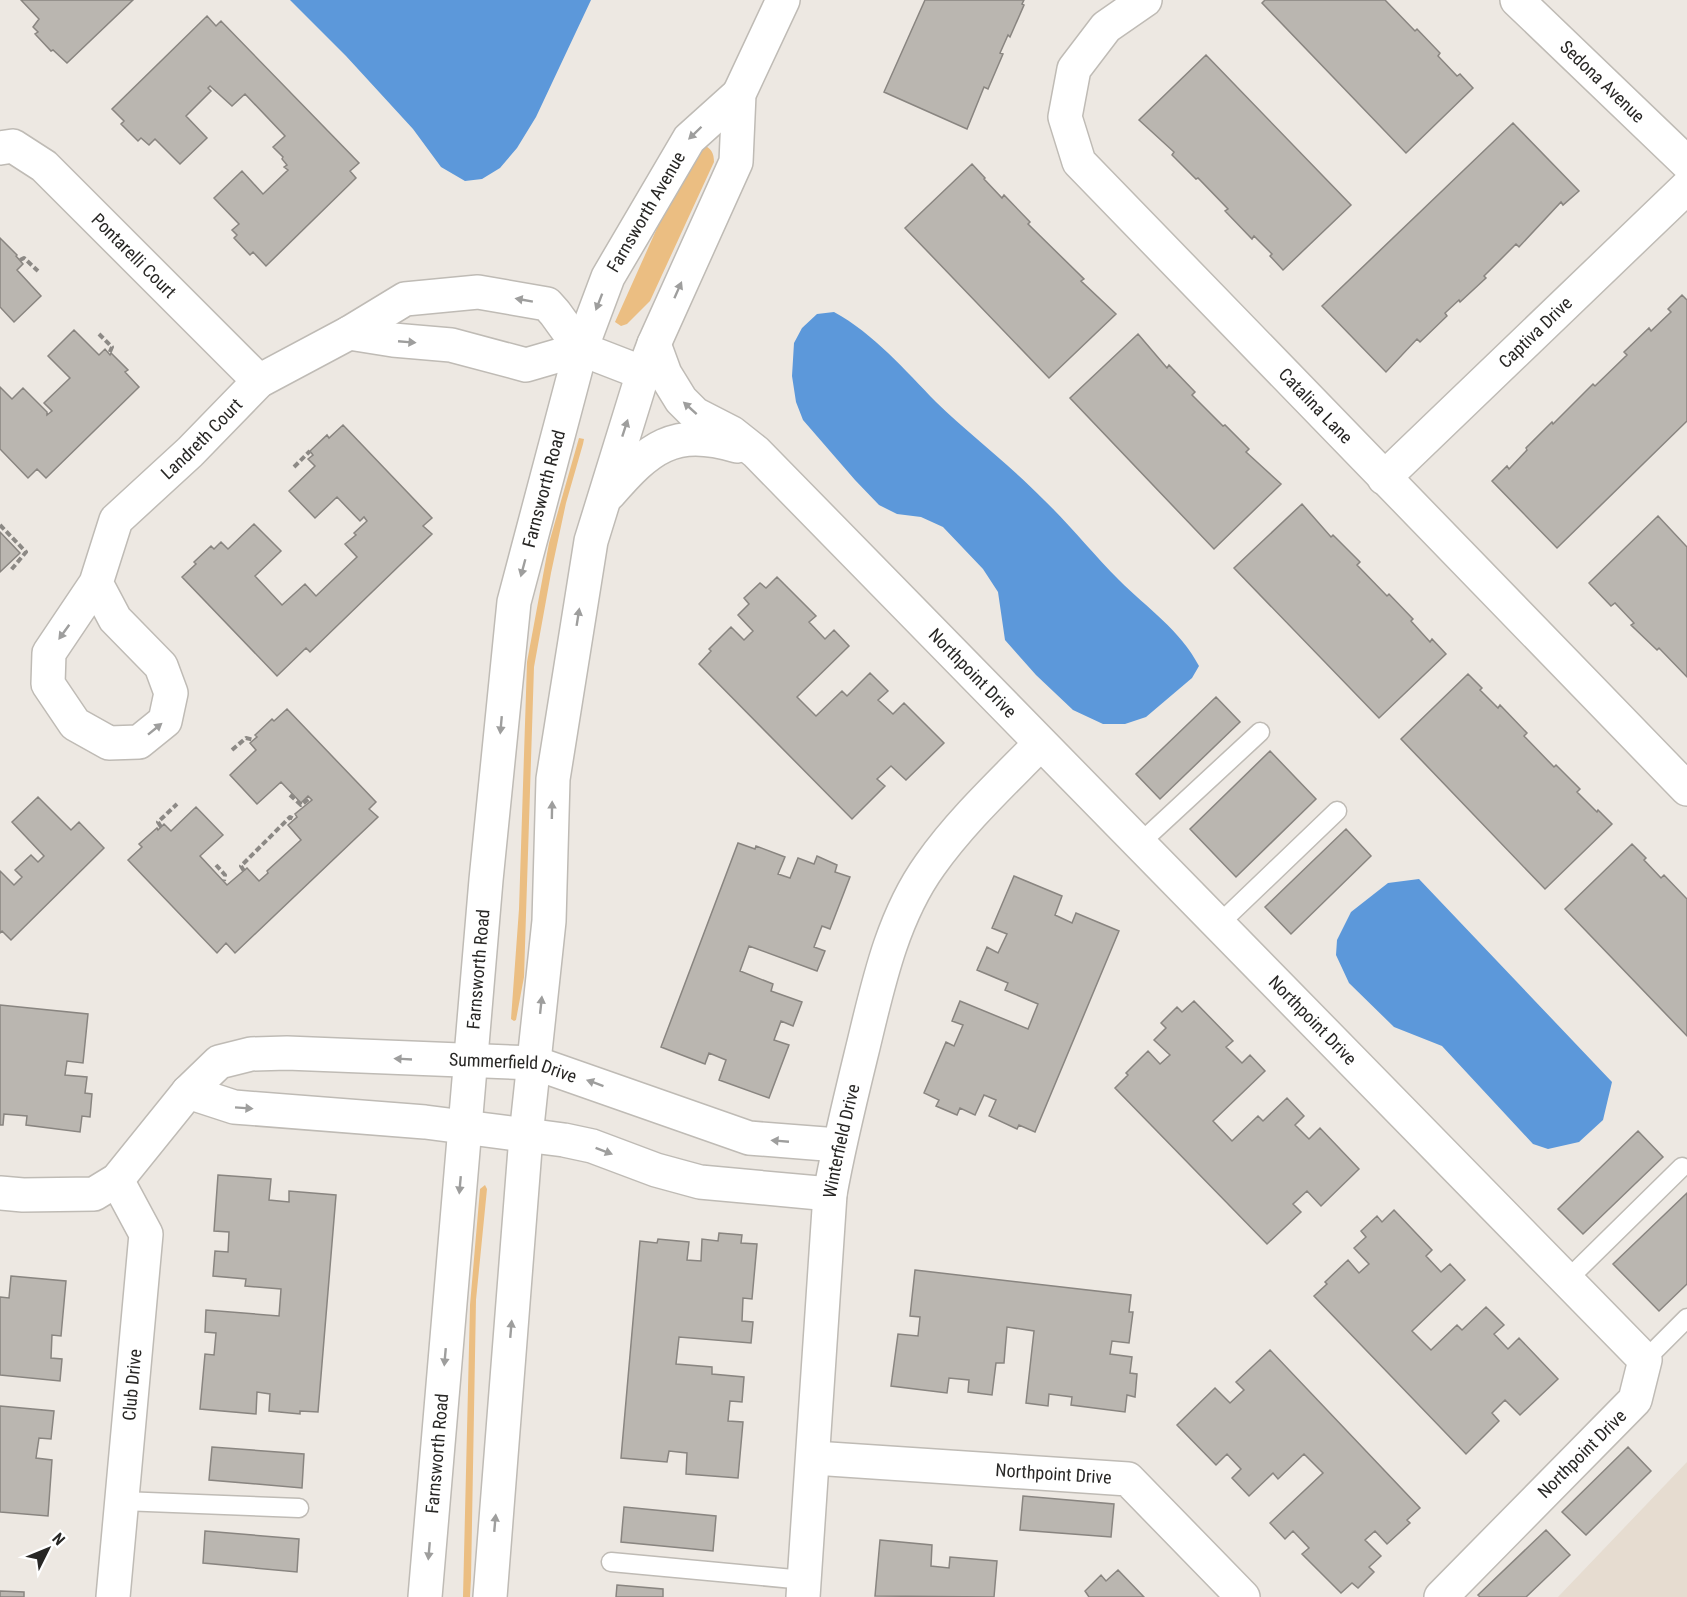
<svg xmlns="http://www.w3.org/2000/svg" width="1687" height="1597" font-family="'Roboto Condensed',sans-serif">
<rect width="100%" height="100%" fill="#ede8e2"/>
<path fill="#e6dcd0" d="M1687,1462V1597H1558Z"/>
<path fill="#ebbe82" d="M702,145C711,147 714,153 714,162L650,301L627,324L621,326L615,322L692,150Z
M579,438L584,439L583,444L566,503L551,573L534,667L524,977L516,1020L514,1021L511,1019L519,909L527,662L549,543Z
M485,1185L487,1189L476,1300L471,1579L470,1597H463L470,1305L480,1189Z"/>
<path fill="#5c98da" d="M290,0H591L536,117L517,148L500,168L482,179L465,181L441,167L413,129L346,56Z
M834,312C874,334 905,370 936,402C971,436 1010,465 1044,500C1070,525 1093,554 1119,580C1147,608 1180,630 1199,666L1192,678L1146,717L1125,724H1103L1073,710L1036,675L1005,640L998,592L983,569L943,527L921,517L897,514L879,505L855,480L803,420L796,402L792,376L794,343L802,328L817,314Z
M1419,879L1612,1082L1603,1120L1579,1142L1548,1149L1533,1144L1442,1046L1394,1027L1349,983L1336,955L1337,940L1351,912L1388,883Z"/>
<path fill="#bab6b0" stroke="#898580" stroke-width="1.5" d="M21,0H133L67,63L53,50L51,51L35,34L38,32L33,27L39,19Z
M925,0H1024L1022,4L1024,5L1010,37L1008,35L1000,53L1003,54L988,89L984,87L967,129L884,92Z
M1265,0H1385L1415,31L1417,29L1440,53L1438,56L1457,76L1460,74L1473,88L1406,153L1262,3Z
M207,16L216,26L221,21L359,163L350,171L356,178L266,266L253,252L250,255L234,238L237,235L232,230L239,224L214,198L242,171L263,194L288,170L284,167L287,165L282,159L283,157L273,147L285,136L245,94L232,106L210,86L208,88L211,91L186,116L207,138L180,164L155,139L149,145L141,138L138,141L121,124L124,121L112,109Z
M1206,55L1351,205L1283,270L1270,256L1272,254L1254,236L1252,239L1225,211L1228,209L1198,178L1196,179L1172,155L1174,152L1139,120Z
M1513,123L1579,191L1563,205L1561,202L1519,247L1516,244L1484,276L1486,278L1460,302L1459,300L1445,313L1447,316L1420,342L1417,339L1386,372L1322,306Z
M972,164L985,178L984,179L1002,198L1004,195L1030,222L1028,224L1084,279L1081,281L1116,314L1049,378L905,228Z
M0,238L17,255L16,256L23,264L17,270L41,296L14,322L0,307Z
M1682,295L1687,300V421L1557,548L1492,481L1507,466L1509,469L1527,450L1526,448L1552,422L1553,424L1593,384L1595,386L1627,355L1624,352L1649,328L1651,331L1671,312L1668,309Z
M74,330L99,355L105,349L110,355L111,353L128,370L125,372L139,387L46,478L37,469L28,478L0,449V387L12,399L23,388L47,412V415L52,411L44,403L70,378L48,356Z
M1138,334L1167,368L1169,365L1195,392L1192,395L1223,426L1225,425L1249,449L1246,452L1281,484L1214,549L1070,398Z
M343,425L432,518L423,526L432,534L310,652L306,648L277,676L182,577L196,564L194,562L211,546L214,549L221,542L228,549L254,524L281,551L255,576L282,605L305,584L316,596L357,557L345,544L356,535L354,533L367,521L364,517L360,521L337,497L315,518L289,491L315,466L308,459L313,455L310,451L327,435L329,438Z
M1302,504L1331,537L1333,535L1360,562L1357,565L1387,596L1389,594L1413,619L1411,621L1430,642L1432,639L1446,654L1379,718L1234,568Z
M1658,516L1687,547V677L1659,648L1657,650L1631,625L1634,623L1615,603L1611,606L1589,583Z
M0,532L20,553L0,572Z
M777,577L816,616L809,622L825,639L834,630L849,646L797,697L816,716L842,691L847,696L870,673L888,691L878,700L893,714L904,703L944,743L906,780L891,766L877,779L885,786L852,819L699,664L711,651L709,649L731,627L744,640L753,631L738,615L749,604L744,598L760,583L766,588Z
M1468,674L1482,688L1480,690L1498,708L1500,705L1527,733L1524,736L1554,767L1556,765L1580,789L1577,792L1597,812L1598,810L1612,824L1545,889L1401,739Z
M1216,697L1240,722L1160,799L1136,774Z
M287,709L376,802L369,809L378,817L235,953L226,943L217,953L128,860L142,847L139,844L157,828L158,830L164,824L171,831L196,807L223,835L200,856L227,885L247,868L259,881L268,873L267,871L301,840L288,825L297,817L295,814L312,800L308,796L301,803L281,782L257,804L230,775L256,750L250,743L257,737L255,735L272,719L274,721Z
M1270,751L1316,799L1236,877L1190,829Z
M38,797L71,830L79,822L104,848L11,940L2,931L0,933V871L14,885L22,877L15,870L31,855L38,862L44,856L12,822Z
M1346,829L1371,856L1291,934L1265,907Z
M738,843L755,849L756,846L785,857L778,874L790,878L798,858L814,864L817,856L837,865L835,872L850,877L830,929L822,926L814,947L825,951L817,971L749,946L740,971L773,984L771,991L802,1002L793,1026L781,1021L774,1040L789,1045L769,1098L719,1080L726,1060L709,1053L705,1064L661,1047Z
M1632,844L1646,858L1644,860L1661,878L1664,875L1687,899V1036L1565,909Z
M1014,876L1062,896L1055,915L1072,923L1076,913L1119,931L1035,1132L1019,1125L1017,1129L989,1116L996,1100L984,1095L975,1115L960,1108L957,1115L936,1106L939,1100L924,1093L946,1042L954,1046L963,1025L952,1021L960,1001L1028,1029L1038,1004L1005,990L1008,983L977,970L987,947L998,953L1007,934L992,928Z
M1194,1001L1233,1041L1226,1047L1242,1063L1250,1055L1265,1071L1213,1121L1232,1141L1258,1116L1263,1121L1287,1098L1304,1116L1295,1125L1309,1139L1320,1128L1359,1169L1321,1206L1307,1191L1293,1204L1301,1212L1267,1244L1115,1088L1128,1075L1126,1073L1148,1051L1160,1064L1170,1055L1154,1040L1166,1028L1161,1023L1177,1007L1182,1012Z
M0,1005L88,1014L83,1063L67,1061L65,1075L87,1077L85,1093L92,1094L90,1117L82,1116L80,1132L26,1125L27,1116L4,1114L3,1125H0Z
M1638,1131L1663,1157L1583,1234L1558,1209Z
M218,1175L271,1179L269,1200L289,1202V1191L336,1195L318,1412L300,1411V1414L269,1411L270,1394L257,1392L256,1414L200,1409L205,1354L214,1355L216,1333L205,1332L206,1310L279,1316L281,1289L245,1286L246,1279L213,1276L215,1251L228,1252L229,1232L214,1231Z
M1687,1193V1284L1659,1311L1613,1264Z
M1394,1210L1432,1250L1426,1256L1441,1272L1450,1264L1465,1280L1412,1331L1431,1350L1457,1325L1462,1330L1486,1307L1504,1325L1494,1334L1508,1349L1519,1338L1558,1379L1520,1415L1505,1400L1492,1413L1499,1421L1466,1454L1314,1296L1327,1284L1325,1282L1348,1260L1359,1273L1369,1264L1354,1248L1366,1237L1361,1231L1377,1216L1382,1222Z
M719,1233L742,1235L741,1243L757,1244L752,1299L743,1298L742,1321L753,1322L751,1343L679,1337L676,1364L712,1367V1374L744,1377L742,1402L730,1401L728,1421L743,1422L738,1478L686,1474L687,1453L669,1451L667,1462L621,1458L640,1241L657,1243L658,1239L689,1242L687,1260L701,1261L702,1239L718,1241Z
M915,1270L1131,1295L1129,1312H1133L1129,1343L1112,1341L1110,1354L1132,1357L1130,1373L1137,1374L1135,1397L1127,1395L1125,1412L1071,1405L1072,1397L1049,1394L1048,1406L1026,1403L1034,1331L1007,1327L1004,1363H996L992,1395L968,1392L969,1380L949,1378L947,1393L891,1386L898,1334L918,1336L920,1317L910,1316Z
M11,1276L66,1281L61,1336L52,1335L51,1358L62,1359L60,1381L0,1375V1297L9,1298Z
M1270,1350L1420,1508L1407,1520L1410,1523L1387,1544L1375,1531L1365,1540L1381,1556L1369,1567L1374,1572L1358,1588L1352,1583L1341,1593L1302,1554L1309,1548L1293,1531L1285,1539L1270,1523L1323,1473L1304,1454L1278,1479L1273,1473L1249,1496L1232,1478L1241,1469L1227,1454L1216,1465L1177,1425L1215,1388L1230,1403L1244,1390L1236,1382Z
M0,1406L54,1411L51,1439L39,1438L36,1458L52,1460L48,1516L0,1512Z
M212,1447L304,1454L302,1488L209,1480Z
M1628,1447L1651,1471L1586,1535L1562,1512Z
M1023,1496L1114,1504L1111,1537L1020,1530Z
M624,1507L716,1516L713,1551L621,1542Z
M1546,1530L1570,1555L1526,1597H1480L1478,1595Z
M205,1531L299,1539L297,1572L203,1563Z
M880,1540L932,1545L931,1566L949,1568L950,1557L997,1561L994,1597L875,1596Z
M1118,1570L1144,1597H1089L1085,1591L1101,1575L1106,1581Z
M617,1585L663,1589V1597H616Z
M0,1591L24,1592V1597H0Z"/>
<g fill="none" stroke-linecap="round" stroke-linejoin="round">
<g stroke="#bfbbb5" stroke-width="21">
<path id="lane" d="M1139,844L1260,732
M1218,925L1337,811
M1567,1280L1682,1167
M1645,1360L1687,1318
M122,1501L299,1508
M611,1562L804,1580"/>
</g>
<g stroke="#bfbbb5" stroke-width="36">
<g id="street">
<path id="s1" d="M1145,0L1106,27L1074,69L1065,117L1079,162L1687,789"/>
<path id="s2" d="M1517,0L1687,163"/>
<path id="s3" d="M0,148L13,146L44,166L259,381"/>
<path d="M349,333L393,340L451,345L526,365L581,349"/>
<path id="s4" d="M654,344L665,374L681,400L695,414L732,433L756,452L1645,1360L1635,1400L1441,1597"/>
<path id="s5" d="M1384,478L1687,187"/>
<path d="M609,494C649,448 673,427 737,446"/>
<path id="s6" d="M96,583L115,619L161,666L171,693L165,721L139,742L109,743L75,724L48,684L49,653L96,583L116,520L190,452L259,381L349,333L405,299L478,292L547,304L555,313L581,349L643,373"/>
<path d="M188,1092L234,1107L425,1122L564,1140L592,1146L656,1170L700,1182L830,1194"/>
<path id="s7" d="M0,1193L23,1195L94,1194L117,1180L188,1092L219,1062L251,1054L287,1053L535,1063L749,1138L838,1145"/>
<path id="s8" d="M814,1458L1128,1479L1243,1597"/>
<path id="s9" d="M113,1597L146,1234L117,1180"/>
<path id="s10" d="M425,1597L486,880L514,602L581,349L608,277L689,139L739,94"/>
<path d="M490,1597L526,1136L549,921L553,779L591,541L643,373L654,344L736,162L739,94L783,0"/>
<path id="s11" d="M803,1597L830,1194C839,1144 851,1096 863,1047C878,985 892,918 930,865C962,820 1002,783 1040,744"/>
</g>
</g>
<path stroke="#8c8985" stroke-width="4" stroke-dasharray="6 3" stroke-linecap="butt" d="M20,260L24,258L38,271
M99,334L112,347L109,354
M294,467L310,451
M0,525L26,552L11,570
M232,750L246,738L254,740
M290,795L301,805L310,798
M161,827L158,822L177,804
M216,865L225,875L224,881
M244,871L241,866L290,817L294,819"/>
<use href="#lane" stroke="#fff" stroke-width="18"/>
<use href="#street" stroke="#fff" stroke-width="33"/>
</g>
<defs><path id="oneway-solid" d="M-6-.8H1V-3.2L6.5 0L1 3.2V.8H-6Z" transform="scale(1.5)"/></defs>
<g fill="#9e9e9d">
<use href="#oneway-solid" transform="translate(695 133) rotate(136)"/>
<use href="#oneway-solid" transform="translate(678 290) rotate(-66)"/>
<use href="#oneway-solid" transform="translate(524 300) rotate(-170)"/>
<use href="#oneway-solid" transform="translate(599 302) rotate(111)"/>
<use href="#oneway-solid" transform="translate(407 342) rotate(5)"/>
<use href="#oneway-solid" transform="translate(690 408) rotate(-138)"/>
<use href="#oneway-solid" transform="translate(625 428) rotate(-72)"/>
<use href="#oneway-solid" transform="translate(523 568) rotate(105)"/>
<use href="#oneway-solid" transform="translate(578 617) rotate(-81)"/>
<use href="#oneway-solid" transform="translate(64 632) rotate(126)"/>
<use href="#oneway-solid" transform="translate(501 725) rotate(95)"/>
<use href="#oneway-solid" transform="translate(155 729) rotate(-39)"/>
<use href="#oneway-solid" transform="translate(552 810) rotate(-89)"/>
<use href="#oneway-solid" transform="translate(541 1005) rotate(-84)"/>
<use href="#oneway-solid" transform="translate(403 1059) rotate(-177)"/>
<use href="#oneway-solid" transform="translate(595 1083) rotate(-160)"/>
<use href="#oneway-solid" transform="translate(244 1108) rotate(4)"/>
<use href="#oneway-solid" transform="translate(780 1141) rotate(-175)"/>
<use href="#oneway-solid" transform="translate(604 1151) rotate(21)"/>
<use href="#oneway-solid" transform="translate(460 1185) rotate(95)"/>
<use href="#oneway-solid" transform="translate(511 1329) rotate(-85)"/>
<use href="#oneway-solid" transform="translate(445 1357) rotate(95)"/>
<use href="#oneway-solid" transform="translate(495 1523) rotate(-85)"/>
<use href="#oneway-solid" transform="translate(429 1551) rotate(95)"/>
</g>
<g text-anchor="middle" stroke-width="6" stroke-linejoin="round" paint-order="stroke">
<g font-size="18" fill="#282725" stroke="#fff">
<text dy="6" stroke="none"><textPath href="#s2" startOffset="118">Sedona Avenue</textPath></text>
<text dy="6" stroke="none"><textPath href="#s10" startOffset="1413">Farnsworth Avenue</textPath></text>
<text dy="6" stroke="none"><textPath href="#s3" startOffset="177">Pontarelli Court</textPath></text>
<text dy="6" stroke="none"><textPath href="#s5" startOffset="210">Captiva Drive</textPath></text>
<text dy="6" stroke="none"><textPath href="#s1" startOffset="536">Catalina Lane</textPath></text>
<text dy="6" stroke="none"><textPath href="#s6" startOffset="614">Landreth Court</textPath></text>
<text dy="6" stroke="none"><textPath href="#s10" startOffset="1116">Farnsworth Road</textPath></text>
<text dy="6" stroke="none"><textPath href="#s4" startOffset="464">Northpoint Drive</textPath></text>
<text dy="6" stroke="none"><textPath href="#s10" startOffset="630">Farnsworth Road</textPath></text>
<text dy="6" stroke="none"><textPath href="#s4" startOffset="950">Northpoint Drive</textPath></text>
<text dy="6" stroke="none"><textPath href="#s7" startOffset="573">Summerfield Drive</textPath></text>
<text dy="6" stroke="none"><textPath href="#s11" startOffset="458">Winterfield Drive</textPath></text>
<text dy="6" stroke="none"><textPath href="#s9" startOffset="213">Club Drive</textPath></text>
<text dy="6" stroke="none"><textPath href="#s10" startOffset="144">Farnsworth Road</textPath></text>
<text transform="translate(1582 1454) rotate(-45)" y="6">Northpoint Drive</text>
<text dy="6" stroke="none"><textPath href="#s8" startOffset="240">Northpoint Drive</textPath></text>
</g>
</g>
<g transform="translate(48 1549) rotate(47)" stroke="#ffffff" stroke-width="4.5" paint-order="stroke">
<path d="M0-4.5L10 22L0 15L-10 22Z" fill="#282725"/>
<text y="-9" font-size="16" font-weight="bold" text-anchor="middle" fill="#282725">N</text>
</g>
</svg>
